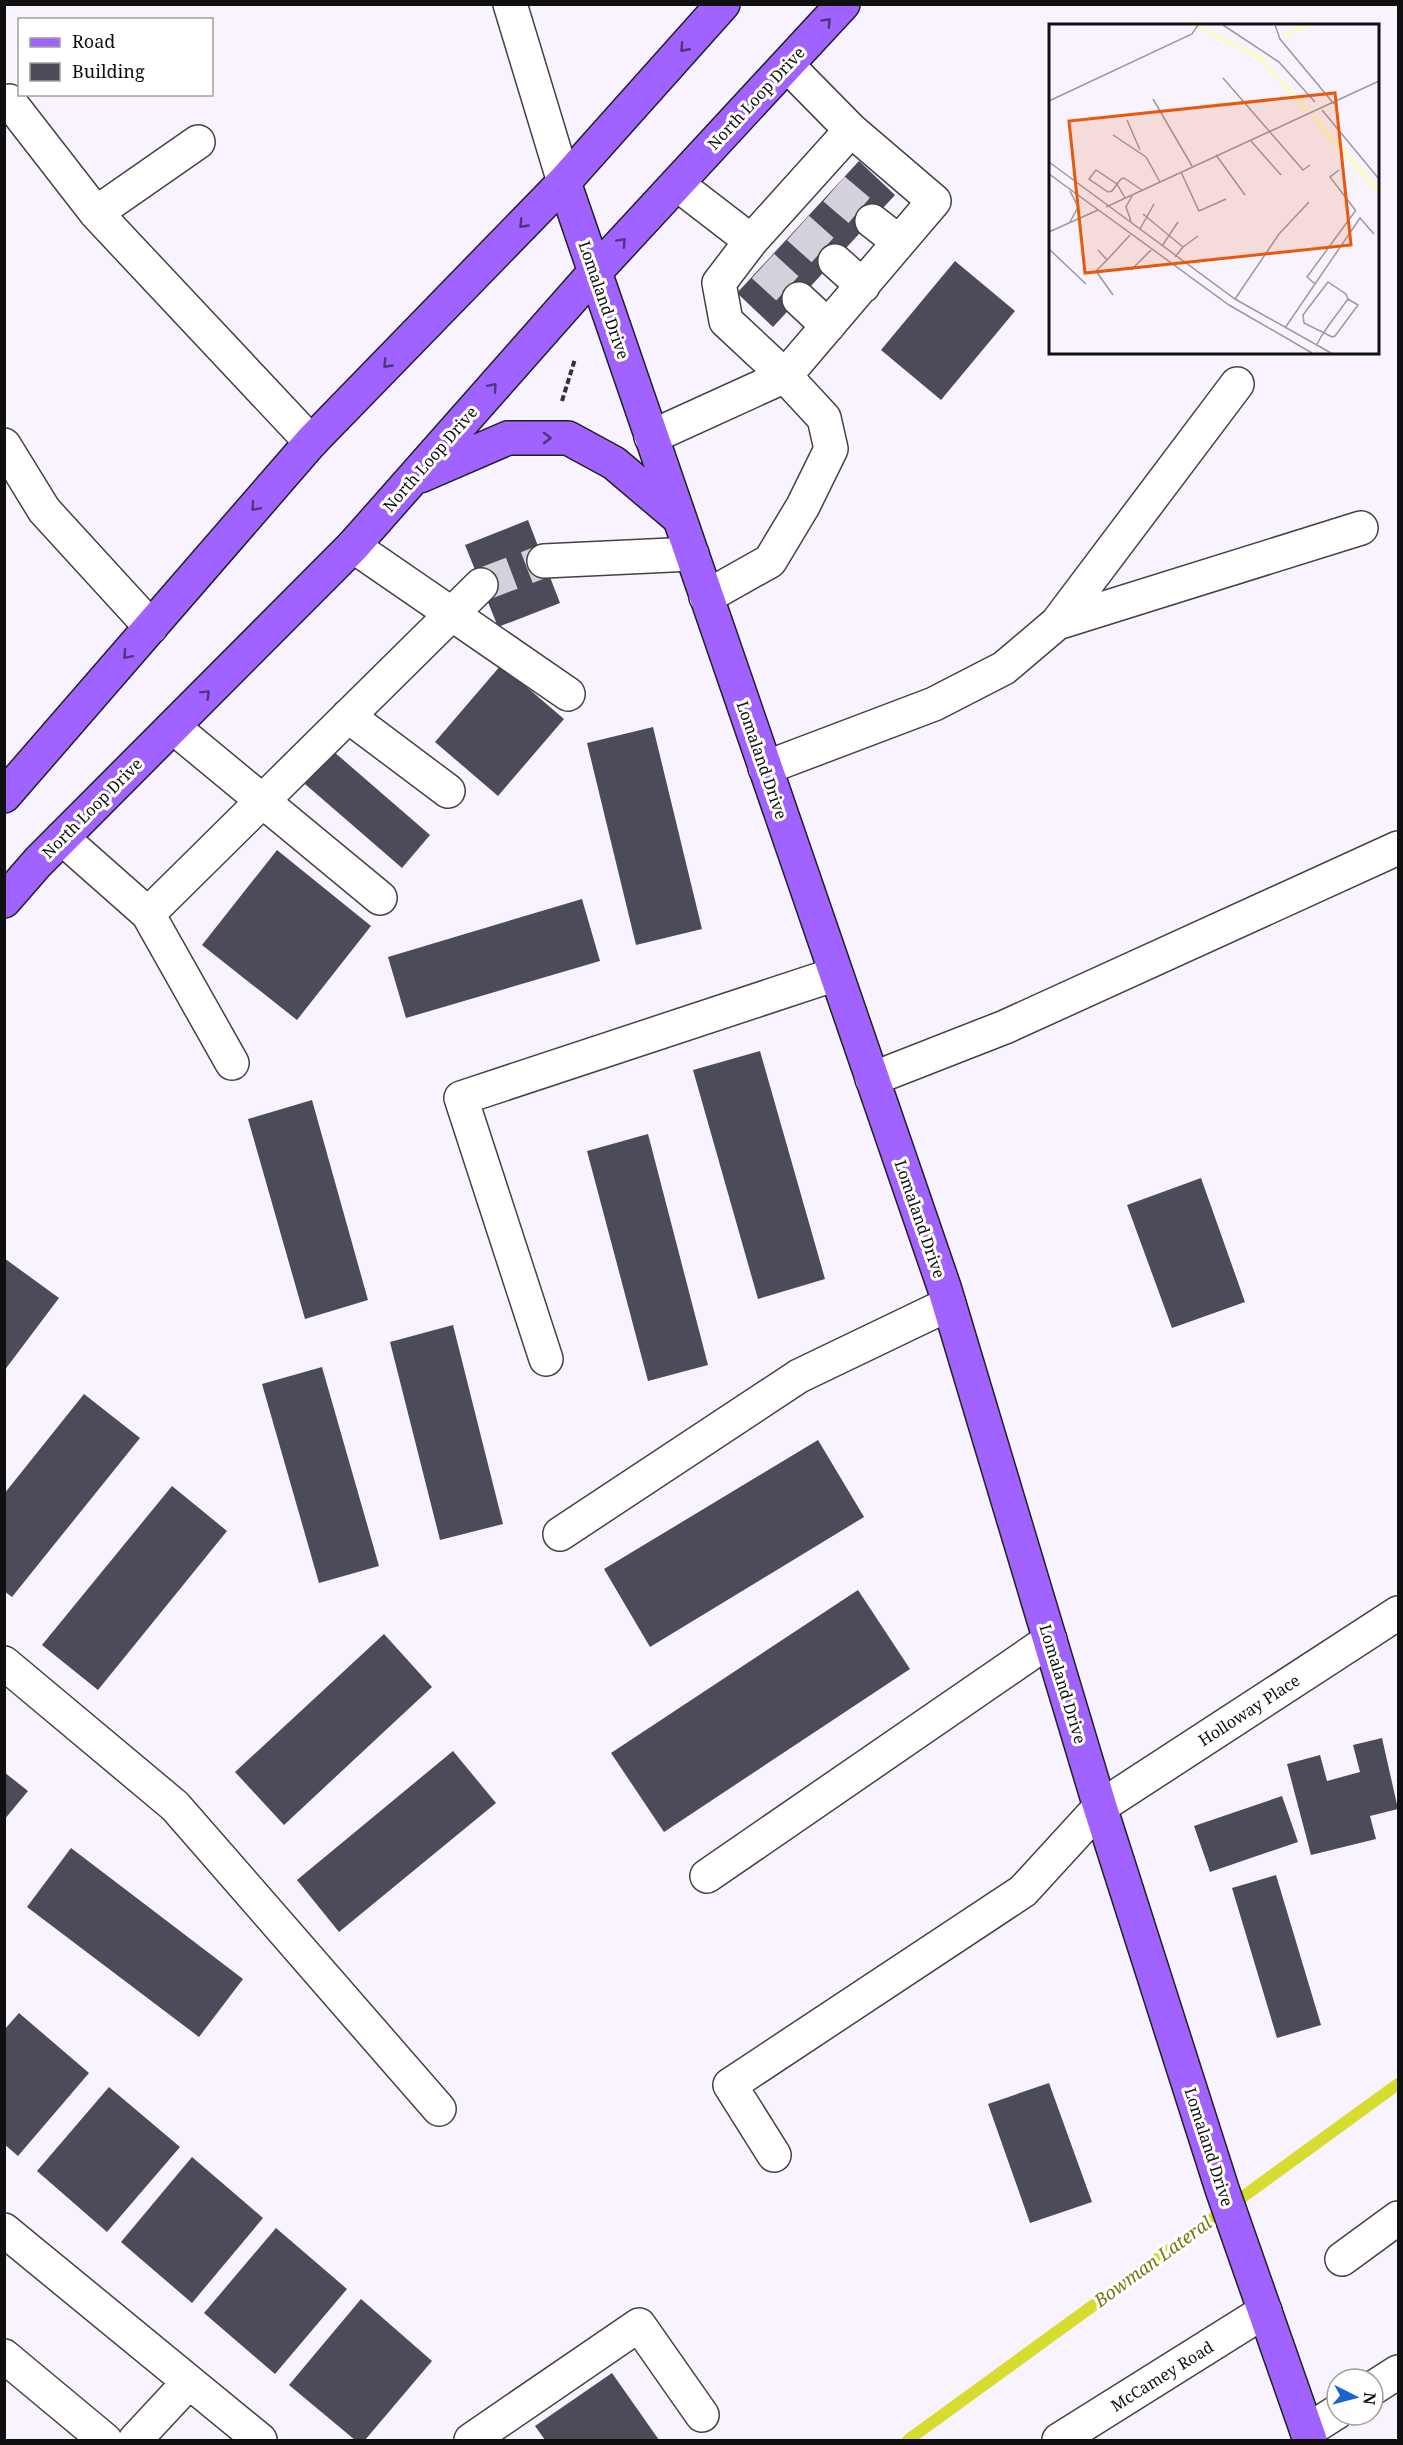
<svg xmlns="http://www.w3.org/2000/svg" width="1403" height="2445" font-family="'Noto Serif',serif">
<rect width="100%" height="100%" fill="#f8f3ff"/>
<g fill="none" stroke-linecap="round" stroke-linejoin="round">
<path stroke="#d6dc30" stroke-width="12" d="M908,2440L1398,2084"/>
</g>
<path fill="#4b4b5a" d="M859,161L895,195L773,327L737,293Z
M955,261L1015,311L941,400L881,350Z
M528,520L560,603L498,627L465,545Z
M501,665L564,719L498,796L435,742Z
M653,727L702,929L636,945L587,743Z
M333,751L430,835L402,868L305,784Z
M277,850L371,926L297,1020L202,945Z
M582,899L600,961L406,1018L388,957Z
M760,1051L825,1279L758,1299L693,1070Z
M312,1100L368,1300L305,1319L248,1119Z
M648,1134L708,1365L648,1381L587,1151Z
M1201,1178L1245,1302L1172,1328L1127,1205Z
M4,1258L59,1298L4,1371Z
M453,1325L503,1524L440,1540L390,1342Z
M322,1367L379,1566L319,1583L262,1384Z
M84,1394L140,1438L12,1597L4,1591V1494Z
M818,1440L864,1517L650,1647L604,1569Z
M172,1486L227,1531L98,1690L42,1645Z
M858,1590L910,1669L664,1832L611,1753Z
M384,1634L432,1687L284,1825L235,1772Z
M1382,1738L1398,1809L1370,1816L1376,1839L1311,1855L1287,1764L1320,1755L1327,1781L1360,1772L1353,1745Z
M453,1751L496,1803L339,1932L297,1880Z
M4,1772L28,1791L4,1820Z
M1282,1796L1298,1842L1210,1872L1194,1826Z
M71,1848L243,1979L199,2037L27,1907Z
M1276,1875L1321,2025L1277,2038L1232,1888Z
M19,2013L89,2073L18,2156L4,2144V2030Z
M1049,2083L1092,2202L1030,2223L988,2104Z
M109,2087L180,2147L107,2232L37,2171Z
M192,2157L263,2218L192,2303L121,2242Z
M276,2228L347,2289L275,2374L204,2313Z
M361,2299L432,2361L365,2440H355L289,2385Z
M612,2373L659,2440H545L535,2426Z"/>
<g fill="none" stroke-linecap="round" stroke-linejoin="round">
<path stroke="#d5d1db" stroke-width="33" stroke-dasharray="33 16" stroke-linecap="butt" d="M834,189L872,221
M798,228L835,261
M763,266L799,299
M481,585L544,561"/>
<g stroke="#434343" stroke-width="36">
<path id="minor" d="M510,4L564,182
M787,65L851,130
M4,104L9,101L96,213
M198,142L96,213L311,442
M677,184L751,241
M872,221L899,242
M835,261L863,286
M799,299L828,326
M651,437L785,376L934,201L851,130L751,241L719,283L726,321L785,376L824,418L831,449L803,506L770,561L706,597
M4,445L44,510L151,627
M353,546L568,694
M544,561L692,554
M1057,623L1361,528
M348,716L448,791
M173,727L380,898
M765,768L934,704L1004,668L1057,623L1237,384
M62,838L148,914L481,585
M148,914L232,1063
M872,1079L1005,1027L1398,848
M546,1359L461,1098L836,974
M560,1534L799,1376L949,1304
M4,1663L175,1806L439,2109
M707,1876L1050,1640
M774,2155L730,2085L1023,1891L1100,1807L1398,1613
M4,2230L260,2440
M1342,2259L1398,2218
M4,2356L105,2440
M1373,2388L1398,2372
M1307,2431L1337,2412
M135,2440L189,2382
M471,2440L639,2325L702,2415
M1059,2440L1265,2311"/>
</g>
<g stroke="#212121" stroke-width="36">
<path id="major" d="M564,182L944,1287L1100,1807L1222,2189L1310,2440
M420,476L508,438H568L614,463L679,518
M4,796L311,442L564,182L723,4
M4,901L38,862L353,546L595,272L843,4"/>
</g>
<path stroke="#323232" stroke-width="4" stroke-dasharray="6 3" stroke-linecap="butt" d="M562,401L575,359"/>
<use href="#minor" stroke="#fff" stroke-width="33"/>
<use href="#major" stroke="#a063ff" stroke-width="33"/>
</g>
<defs><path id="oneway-chevron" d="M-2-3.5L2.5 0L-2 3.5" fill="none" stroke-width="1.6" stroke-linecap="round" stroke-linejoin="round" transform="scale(1.5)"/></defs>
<g stroke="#51357c">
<use href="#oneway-chevron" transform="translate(827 22) rotate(-47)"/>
<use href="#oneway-chevron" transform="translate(684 48) rotate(132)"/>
<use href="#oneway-chevron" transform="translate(523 224) rotate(134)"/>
<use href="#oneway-chevron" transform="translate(622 242) rotate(-47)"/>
<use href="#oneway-chevron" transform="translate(387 364) rotate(134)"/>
<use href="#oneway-chevron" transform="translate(493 387) rotate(-49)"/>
<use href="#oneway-chevron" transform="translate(547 438)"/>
<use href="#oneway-chevron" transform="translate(255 507) rotate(131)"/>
<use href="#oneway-chevron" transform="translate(127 655) rotate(131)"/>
<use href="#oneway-chevron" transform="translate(206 694) rotate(-45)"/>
</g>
<g text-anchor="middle" stroke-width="6" stroke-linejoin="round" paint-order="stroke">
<g font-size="16" fill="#101010" stroke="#fff">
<text transform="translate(756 98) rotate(-47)" y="6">North Loop Drive</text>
<text transform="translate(604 300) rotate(71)" y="6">Lomaland Drive</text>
<text transform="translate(430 459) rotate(-49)" y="6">North Loop Drive</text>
<text transform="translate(762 760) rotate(71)" y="6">Lomaland Drive</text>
<text transform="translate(92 808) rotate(-45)" y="6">North Loop Drive</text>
<text transform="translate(920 1219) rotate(71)" y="6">Lomaland Drive</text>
<text transform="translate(1063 1684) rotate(73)" y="6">Lomaland Drive</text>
<text transform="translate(1249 1710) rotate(-33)" y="6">Holloway Place</text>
<text transform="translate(1209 2147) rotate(72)" y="6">Lomaland Drive</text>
<text transform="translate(1162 2376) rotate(-32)" y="6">McCamey Road</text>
</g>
<g font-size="18" font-style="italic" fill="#727a0c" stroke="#fff">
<text transform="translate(1153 2262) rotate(-36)" y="6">Bowman Lateral</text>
</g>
</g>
<g transform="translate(1049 24)">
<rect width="330" height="330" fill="#f8f3ff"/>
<path fill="none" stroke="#fcfdb2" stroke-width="3" d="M146,1L210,33L257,86M236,11L259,1M263,92L330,167"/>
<path fill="none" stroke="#9b989f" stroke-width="1.5" d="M174,1L230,38L266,78M226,1L231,15L285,80M174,54L254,146L261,141M104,75L143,142M0,77L143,10L149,1M273,86L330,155M78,96L91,126M64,111L97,133L111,158M202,117L232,151M167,131L196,171M0,138L186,275L282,329M290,146L281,153L307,187M132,148L150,187L177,175M0,150L180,281L263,329M21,167L29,183L21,198M76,174L68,160L47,146L40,155L59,168L63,167L68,160L72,155L75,154L93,166M57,183L330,57M94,190L134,223L126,233M82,197L77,183L83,172M91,205L105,180M0,208L49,186M113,222L129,198M134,223L149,212M0,225L37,260M49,226L58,236L81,211M58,236L47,247L64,271M82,246L102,226M266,260L258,253L307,186M186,275L230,210L260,178M236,304L311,194L325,210M267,322L273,311L275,309L277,305L299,275L297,270L279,258L254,291L255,299L283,313L286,312L309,281L299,275"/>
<path fill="#e8590c" fill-opacity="0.15" stroke="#e8590c" stroke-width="3" d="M286,69L302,221L36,249L20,97Z"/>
<rect width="330" height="330" fill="none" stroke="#101010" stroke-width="3"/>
</g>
<rect width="1403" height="2445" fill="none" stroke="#101010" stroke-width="12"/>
<rect x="18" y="18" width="195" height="78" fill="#ffffff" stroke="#9f9f9f" stroke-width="1.5"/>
<rect x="30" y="38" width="30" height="9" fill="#a063ff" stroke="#9f9f9f" stroke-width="1.5"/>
<text x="72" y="48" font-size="18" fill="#101010">Road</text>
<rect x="30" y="63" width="30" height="18" fill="#4b4b5a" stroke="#9f9f9f" stroke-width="1.5"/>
<text x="72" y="78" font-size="18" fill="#101010">Building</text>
<g transform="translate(1355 2397) rotate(96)"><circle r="28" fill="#ffffff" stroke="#9f9f9f" stroke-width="1.5"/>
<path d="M0-4.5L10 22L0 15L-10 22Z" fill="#1764d1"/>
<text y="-9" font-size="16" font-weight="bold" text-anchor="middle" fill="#101010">N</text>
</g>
</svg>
